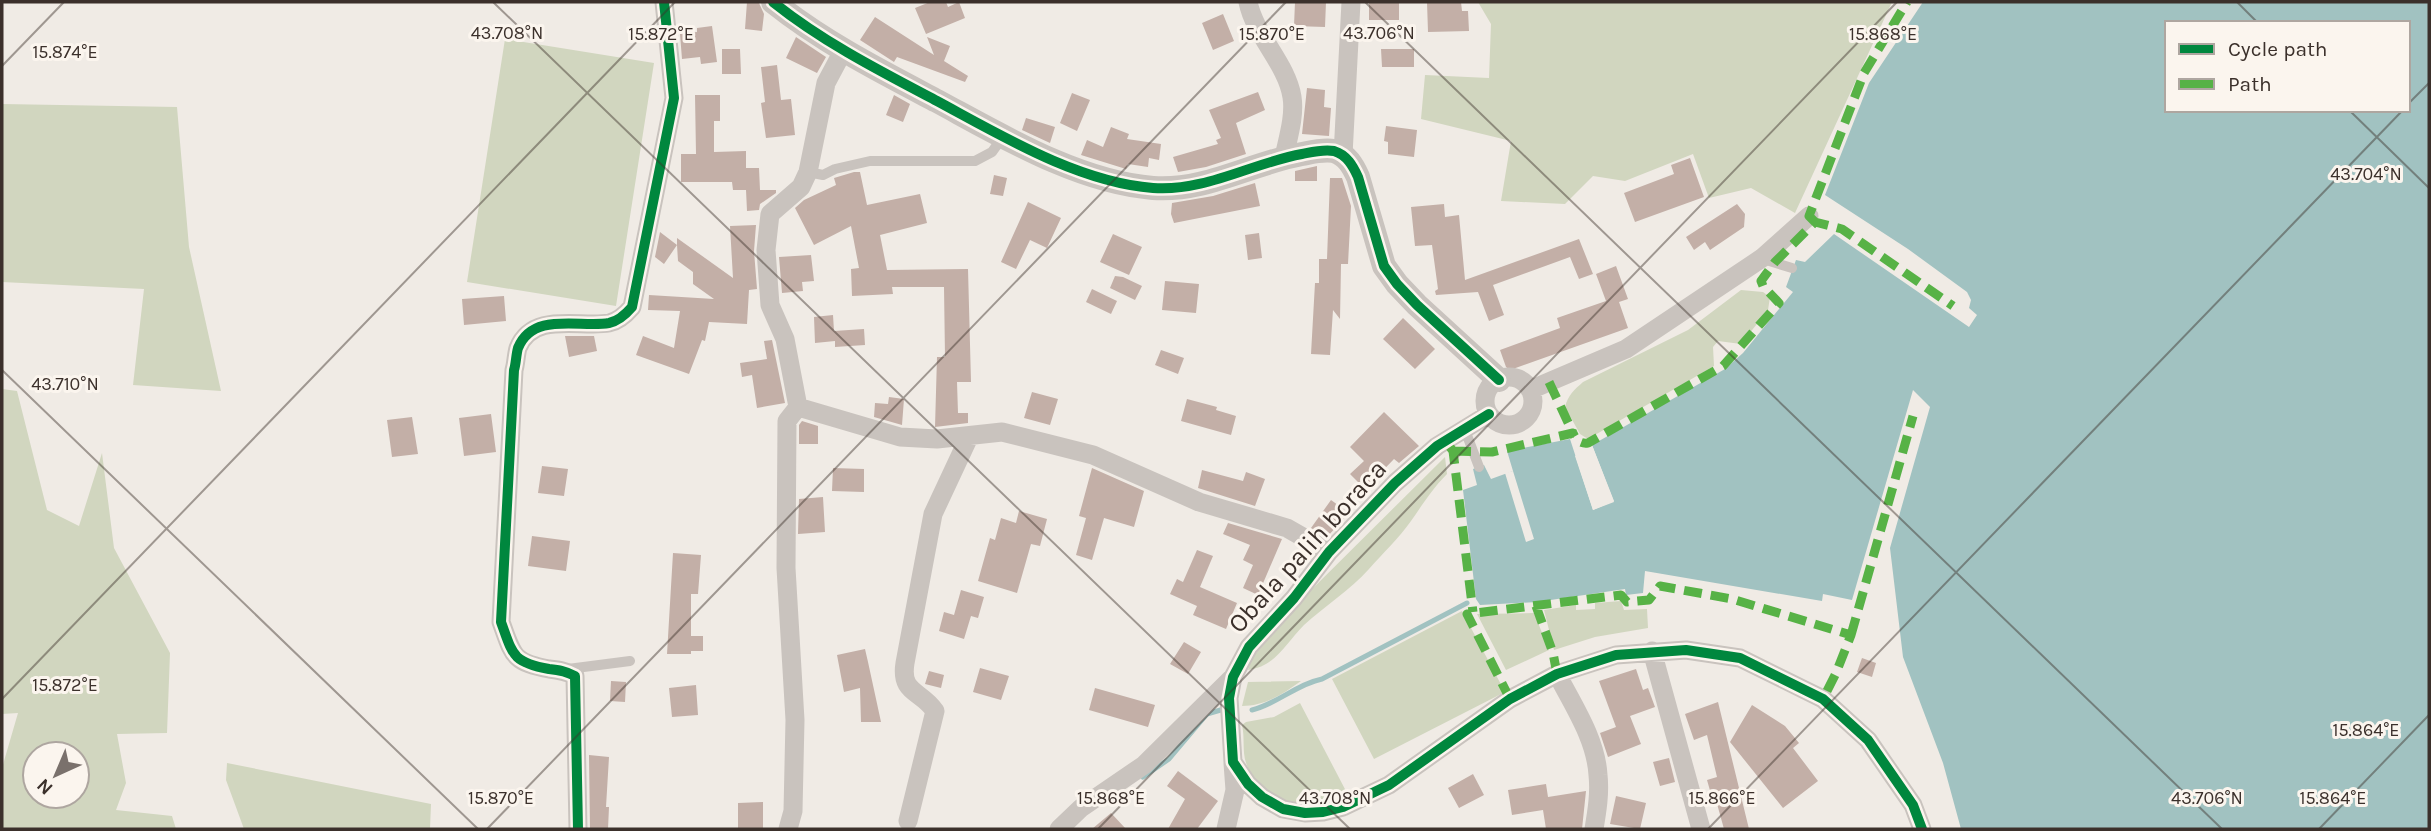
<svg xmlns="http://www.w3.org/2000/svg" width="2431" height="831" font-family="Karla,sans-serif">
<rect width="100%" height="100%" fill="#f0ebe5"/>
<path fill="#d1d6bf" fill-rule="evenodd" d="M1478,2H1892L1795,213L1751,188L1709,198L1693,154L1625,181L1593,176L1565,204L1501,201L1511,141L1421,119L1425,75L1489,78L1491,24Z
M505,39L654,63L616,306L467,282Z
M2,104L177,107L189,247L221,391L133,385L144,289L2,282Z
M1741,290L1763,292L1770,297L1768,310L1741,344L1718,341L1713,347L1714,366L1588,439L1580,434L1565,407C1568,395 1574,390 1583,382L1688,330Z
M2,389L17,391L47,510L79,526L102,453L114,548L170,653L167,733L117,734L126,783L116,810L172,816L176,829H2V768L18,713L2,714ZM35,754H77V796H35Z
M1445,457L1447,474C1432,489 1423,504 1411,521C1399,538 1383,553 1369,569C1350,590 1325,606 1304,625C1286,643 1275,667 1248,670L1252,658L1296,605Z
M1621,601L1624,610L1647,609L1648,628L1595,637L1554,650L1544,610L1576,605V610L1595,609V603Z
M1462,611L1505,692L1374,759L1332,679Z
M1534,613L1549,650L1506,670L1477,614Z
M1301,681C1283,694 1265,706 1242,706L1248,682Z
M1300,703L1347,793C1334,797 1319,804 1305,804C1281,805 1254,785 1246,763C1242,750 1245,738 1242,725L1246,722L1274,717Z
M227,763L431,804L430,829H244L226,780Z"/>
<path fill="#a1c2c1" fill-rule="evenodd" d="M1923,2H2429V829H1961L1943,763L1903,657L1890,548L1930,407L1913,390L1852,600L1823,594L1822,601L1645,571L1643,593L1626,595L1625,589L1537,602L1480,605L1476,599L1463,490L1477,485L1473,469L1484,465L1491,479L1513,471L1507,451L1570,439L1593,510L1614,502L1592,445L1725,369L1743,353L1793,292L1786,287L1796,260L1805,262L1834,234L1969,327L1977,315L1969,308L1971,300L1967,292L1908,249L1825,195L1869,83ZM2167,23H2408V110H2167Z"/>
<path fill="#f0ebe5" d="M1592,445L1614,501L1593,510L1575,456L1578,454L1595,505L1610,499L1589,447Z
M1513,471L1534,539L1526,542L1505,473Z"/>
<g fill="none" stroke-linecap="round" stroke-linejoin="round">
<path stroke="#a1c2c1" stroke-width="5" d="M1252,710C1277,704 1297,684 1322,679L1467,603
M1143,777L1169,759L1207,714L1224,709"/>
</g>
<path fill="#c3afa7" d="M747,2L759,3L764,14L762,31L745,29Z
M930,2H946L948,7L959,2L965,18L926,34L915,8Z
M1295,2H1326L1325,27L1294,26Z
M1369,2H1399V20H1369Z
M1427,2H1461L1462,11H1468L1469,31L1428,32Z
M1223,14L1234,41L1213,50L1202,23Z
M875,17L934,55L927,37L950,46L944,61L968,76L965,82L897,57L894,62L860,40Z
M712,26L717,62L701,64L700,57L682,59L680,34L697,32V28Z
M796,37L826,57L817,73L786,58Z
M722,49H740L741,74H722Z
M1381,49H1414V67H1382Z
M777,65L781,100L791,99L795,135L766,138L761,103L765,102L761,67Z
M1307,88L1325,90L1324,107L1331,108L1329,136L1302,134Z
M1258,92L1265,110L1236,123L1246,154L1206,167L1178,172L1173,157L1218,144L1216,140L1221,138L1209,110Z
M1072,93L1090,100L1077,131L1060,123Z
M695,95H720V121H714V152L746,151V168H759L760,190H776V193L760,204L759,210L747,211L746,190H733L732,182H681V154H696Z
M894,95L910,104L903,122L886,115Z
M1026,118L1055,127L1050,143L1022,130Z
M1386,126L1417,130L1414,157L1388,154V142L1384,141Z
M1111,127L1129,134L1127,139L1161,144L1159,160L1149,158L1148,167L1128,164L1126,169L1081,155L1087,140L1103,147Z
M1690,158L1704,197L1635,222L1624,193L1674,174L1671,165Z
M1317,166V181H1295V171Z
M854,172H860L867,205L920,194L927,223L880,235L887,270L968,269L971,382H957L958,413H968V423L935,427L937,357H945L944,287H892L893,294L852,296L851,269L859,268L851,226L814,245L795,208L804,200L836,185L834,178Z
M994,175L1007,178L1003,196L990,194Z
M1330,178H1342L1351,206L1348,264H1341L1340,319L1333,310L1330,355L1311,354L1315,283H1319V259H1327Z
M1255,183L1260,206L1174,223L1171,214L1172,203L1213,196Z
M1028,202L1061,218L1047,248L1030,240L1016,269L1001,262Z
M1444,204L1445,217L1459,215L1465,280L1579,239L1593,274L1579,279L1570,257L1493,285L1504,315L1489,321L1478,292L1436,295L1435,291L1438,289L1432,245L1415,246L1411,207Z
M1737,204L1745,214L1744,227L1710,250L1705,242L1694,250L1686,237Z
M756,225L754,251L757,289L749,290L747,324L709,322L705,341L702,340L689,374L636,355L643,336L674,348L680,311L648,310L649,295L714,299L693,284V272L678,261L677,245L664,264L655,257L660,232L677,245V238L733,278L730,226Z
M1259,233L1262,258L1248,260L1245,235Z
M1113,234L1142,247L1129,275L1100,262Z
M811,255L814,281L802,282L803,291L782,293L779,257Z
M1616,266L1628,299L1619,302L1628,328L1510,370L1506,367L1500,350L1560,328L1557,318L1606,301L1596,274Z
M1115,276L1123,277L1142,286L1135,300L1110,288Z
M1165,281L1199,284L1196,313L1162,310Z
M1092,289L1117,301L1111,314L1086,302Z
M504,296L506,321L464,325L462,299Z
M833,315L834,331L864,329L865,345L835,347V341L815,343L814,317Z
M1403,318L1435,349L1415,369L1383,339Z
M565,336H594L597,351L569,357Z
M772,340L785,403L757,408L752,375L742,377L740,363L767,359L764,341Z
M1161,350L1184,358L1178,374L1155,365Z
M1032,392L1058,399L1050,425L1024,418Z
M889,397L904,399L902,425L874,417L875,403L888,404Z
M1187,399L1217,407L1216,410L1236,416L1231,435L1181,421Z
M1384,412L1419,446L1399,463L1394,459L1365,489L1350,474L1364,461L1350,447Z
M491,414L496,452L464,456L459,418Z
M412,417L418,454L392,457L387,420Z
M802,421L818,426V444H799V425Z
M542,466L568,469L564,496L538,493Z
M833,468L864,469V492L832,491Z
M1092,468L1144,491L1134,527L1104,518L1092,560L1076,555L1086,518L1079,516Z
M1202,470L1243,481L1246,472L1265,479L1255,506L1198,488Z
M823,497L825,532L798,534L799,499Z
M1331,500L1349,513L1327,537L1311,528Z
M1019,511L1047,519L1040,546L1031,544L1017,593L978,581L990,538L995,540L1001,518L1016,523Z
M1228,523L1282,539L1258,595L1243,588L1253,565L1243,560L1250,545L1223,534Z
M532,536L570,541L566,571L528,566Z
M1197,550L1213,556L1200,587L1237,603L1226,629L1193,615L1197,606L1170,594L1177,579L1183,582Z
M673,553L701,555L698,594H691V636H703V651H691V654H667Z
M961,590L984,597L978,618L971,616L964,639L939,631L944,612L954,615Z
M1184,642L1201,652L1188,674L1170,664Z
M865,649L868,662L881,722H861L860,688L844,692L837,655Z
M1862,658L1876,663L1872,677L1857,672Z
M980,668L1009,676L1001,700L973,692Z
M1636,669L1643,690L1648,688L1655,707L1630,716L1641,744L1608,757L1600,733L1616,727L1599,681Z
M929,671L944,675L941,688L925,684Z
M611,681L626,682L625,702L610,701Z
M696,685L698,715L672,717L669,688Z
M1095,688L1155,705L1148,727L1089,710Z
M1718,702L1749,829H1724L1714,793L1711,794L1707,780L1717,777L1707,735L1694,740L1685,714Z
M1752,705L1785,726L1799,743L1793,748L1818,781L1783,808L1730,742Z
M589,755L609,757L606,807H609L608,829H590Z
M1669,758L1675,782L1660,786L1653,762Z
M1178,771L1218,801L1197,829H1168L1185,799L1167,786Z
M1473,774L1484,795L1459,808L1448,788Z
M1546,784L1548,797L1586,791L1582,829H1546L1543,810L1512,815L1508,790Z
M1616,796L1646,803L1640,829L1610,824Z
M763,802V829H738V803Z
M1111,813L1126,829H1092Z"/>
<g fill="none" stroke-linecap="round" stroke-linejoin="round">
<path stroke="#c9c3be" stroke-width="10" d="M808,172L823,175L835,169L870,161H975L992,152L1002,138
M1763,259L1792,268
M1465,430L1479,467
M568,669L630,661"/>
<path stroke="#c9c3be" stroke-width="19" d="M1248,2C1255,36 1287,64 1292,97C1295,116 1288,138 1284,157
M1343,155L1351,2
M1485 401a24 24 0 1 1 48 0a24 24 0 1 1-48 0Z
M1530,390L1626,349L1762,258L1809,216
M798,407L900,437L937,439L1002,432L1093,455L1199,502L1287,528L1329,552
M1489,414L1437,446L1395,483L1329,552L1294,598L1249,647L1233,677L1229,698L1233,762L1248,784L1262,797L1283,809L1305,813L1323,812L1343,807L1389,785L1510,699L1557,674L1616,655L1686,650L1740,658L1823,699L1868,740L1913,805L1922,829
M1652,651L1701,829
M1557,674C1573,705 1596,739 1598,775C1600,793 1597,811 1594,829
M908,821L935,711C921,690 900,694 905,663L933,514L969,437
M578,829L575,676C566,671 559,670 549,669C512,662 513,655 501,622L514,370C516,364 516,355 518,348C533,311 580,328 609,323C619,321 626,314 632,307L674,98L664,2
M788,829L793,811L795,720L786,568L787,421L798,407L785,339L770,305L766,250L770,214L801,187L808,172L826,83L843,51
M1059,829L1081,808L1144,765L1233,677
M1226,829L1235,790L1233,763"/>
<path stroke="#c9c3be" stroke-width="24" d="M773,2C823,42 880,71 937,101C1002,136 1078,182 1153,188C1205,192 1252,163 1302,154C1312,152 1323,149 1334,151C1347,155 1353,166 1358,177L1384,266L1397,284L1417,305L1499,380"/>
<path stroke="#57b246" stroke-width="9" stroke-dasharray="18 9" stroke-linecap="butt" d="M1815,222L1809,216L1864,73L1907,2
M1549,382L1573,433
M1450,447L1453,451L1473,612
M1453,451L1492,452L1573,433C1576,440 1580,444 1588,443L1723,366L1779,303L1763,286L1761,281L1775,262L1815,222L1842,229L1953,306
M1536,606L1553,653L1557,674
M1851,635L1913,416
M1510,699L1467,614L1621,595L1627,602L1649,600L1660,586L1732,599L1851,635L1836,673L1823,699"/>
<g stroke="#fbf5ee" stroke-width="15">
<path id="cycleway" d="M773,2C823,42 880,71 937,101C1002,136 1078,182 1153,188C1205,192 1252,163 1302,154C1312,152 1323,149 1334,151C1347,155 1353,166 1358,177L1384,266L1397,284L1417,305L1499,380
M1489,414L1437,446L1395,483L1329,552L1294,598L1249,647L1233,677L1229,698L1233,762L1248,784L1262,797L1283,809L1305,813L1323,812L1343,807L1389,785L1510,699L1557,674L1616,655L1686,650L1740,658L1823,699L1868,740L1913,805L1922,829
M578,829L575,676C566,671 559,670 549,669C512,662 513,655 501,622L514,370C516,364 516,355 518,348C533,311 580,328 609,323C619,321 626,314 632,307L674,98L664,2"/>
</g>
<use href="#cycleway" stroke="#00873e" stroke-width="10"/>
</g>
<path fill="none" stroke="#3b302b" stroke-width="2" stroke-opacity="0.45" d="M493,2L1350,829M1365,2L2222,829M2237,2L2258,23M2,66L64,2M2408,104L2429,83M2349,110L2429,188M2,370L478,829M2,699L675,2M487,829L1286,2M1098,829L1897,2M1708,829L2403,110M2319,829L2429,715"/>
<g text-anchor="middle" stroke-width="6" stroke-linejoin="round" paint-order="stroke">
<g font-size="26" fill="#3b302b" stroke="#fbf5ee">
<text transform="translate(1307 546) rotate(-48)" y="9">Obala palih boraca</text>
</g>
</g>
<g font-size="18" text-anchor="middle" fill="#3b302b" stroke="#fbf5ee" stroke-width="6" stroke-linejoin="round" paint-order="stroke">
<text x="507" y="39">43.708°N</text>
<text x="1379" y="39">43.706°N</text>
<text x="661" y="40">15.872°E</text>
<text x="1272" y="40">15.870°E</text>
<text x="1883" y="40">15.868°E</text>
<text x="65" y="58">15.874°E</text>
<text x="2366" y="180">43.704°N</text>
<text x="65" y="390">43.710°N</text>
<text x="65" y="691">15.872°E</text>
<text x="2366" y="736">15.864°E</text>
<text x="501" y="804">15.870°E</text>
<text x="1111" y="804">15.868°E</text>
<text x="1722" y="804">15.866°E</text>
<text x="2333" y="804">15.864°E</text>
<text x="1335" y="804">43.708°N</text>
<text x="2207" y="804">43.706°N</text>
</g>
<rect width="2431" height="831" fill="none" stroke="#3b302b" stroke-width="7"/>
<rect x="2165" y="21" width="245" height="91" fill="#fbf5ee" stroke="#aea6a0" stroke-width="2"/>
<rect x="2179" y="44" width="35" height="10" fill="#00873e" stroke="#aea6a0" stroke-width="2"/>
<text x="2228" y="56" font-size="21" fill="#3b302b">Cycle path</text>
<rect x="2179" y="79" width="35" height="10" fill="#57b246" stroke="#aea6a0" stroke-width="2"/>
<text x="2228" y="91" font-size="21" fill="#3b302b">Path</text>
<g transform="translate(56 775) rotate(224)"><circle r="33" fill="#fbf5ee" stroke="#aea6a0" stroke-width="2"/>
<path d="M0-5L12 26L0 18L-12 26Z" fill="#7a716c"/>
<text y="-10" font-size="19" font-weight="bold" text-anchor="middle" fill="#3b302b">N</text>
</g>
</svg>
